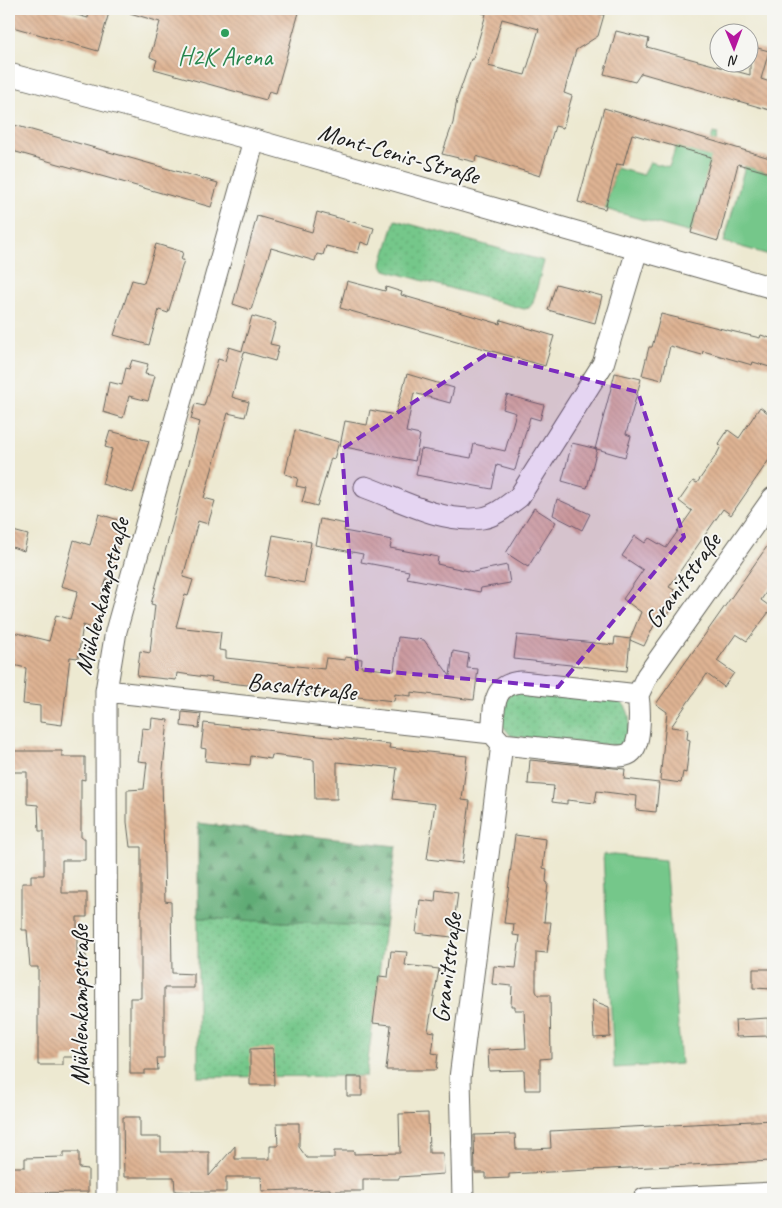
<svg xmlns="http://www.w3.org/2000/svg" width="782" height="1208" font-family="Caveat,sans-serif">
<defs>
<pattern id="forest-firs" width="22" height="20" patternUnits="userSpaceOnUse" patternTransform="scale(1.25)"><rect width="22" height="20" fill="#60ac76"/><path d="M5 1l3.5 6h-7zM16 11l3.5 6h-7z" fill="#4e8b60"/></pattern>
<pattern id="park-dots" width="8" height="8" patternUnits="userSpaceOnUse" patternTransform="scale(1.25)"><rect width="8" height="8" fill="#75c78a"/><path d="M2 2h.1M6 6h.1" fill="none" stroke="#65aa76" stroke-width="1.8" stroke-linecap="round"/></pattern>
<pattern id="building-back-hatch" width="6" height="6" patternUnits="userSpaceOnUse" patternTransform="scale(1.25)"><rect width="6" height="6" fill="#deb393"/><path d="M-1 5l2 2M0 0l6 6M5-1l2 2" fill="none" stroke="#be997e"/></pattern>
</defs>
<rect width="100%" height="100%" fill="#f6f6f2"/>
<filter id="ink" filterUnits="userSpaceOnUse"><feTurbulence type="fractalNoise" baseFrequency=".02" numOctaves="2"/><feDisplacementMap in="SourceGraphic" scale="10" xChannelSelector="R" yChannelSelector="G"/><feConvolveMatrix kernelMatrix="1 2 1 2 8 2 1 2 1" color-interpolation-filters="sRGB"/></filter>
<filter id="wash" filterUnits="userSpaceOnUse"><feTurbulence type="fractalNoise" baseFrequency=".0096" numOctaves="4" result="noise"/><feDisplacementMap in="SourceGraphic" scale="20" xChannelSelector="R" yChannelSelector="G"/><feGaussianBlur stdDeviation="1.12" result="paint"/><feColorMatrix in="noise" values="0 0 0 0 0 0 0 0 0 0 0 0 0 0 0 0 0 1.4 0 .05"/><feComposite in="paint" operator="in"/></filter>
<g filter="url(#wash)">
<rect width="100%" height="100%" fill="#ede9d1"/>
<path fill="#75c78a" stroke="#487253" d="M713,133L718,134L691,233L605,209L616,168L643,175L650,162L669,167L676,146L707,156Z
M745,166L773,174V256L724,242Z
M603,854L665,860L681,1064L614,1068Z"/>
<path fill="url(#forest-firs)" stroke="#3e6449" d="M198,823L396,846L385,927L198,918Z"/>
<path fill="url(#park-dots)" stroke="#487253" d="M395,220L544,261L533,303L529,308L524,309L385,270L382,264Z
M540,691L619,701C634,709 632,737 619,746L511,736L502,725V704L512,692Z
M198,918L385,927L366,1076L198,1077Z"/>
<g id="blocks">
<path fill="url(#building-back-hatch)" fill-rule="evenodd" d="M9,9H55L88,18L89,9H110L98,51L9,26Z
M131,9H300L276,93L269,91L266,100L154,69L157,60L150,57L160,22L130,13Z
M483,9H597L596,13L604,15L598,36L576,50L564,93L572,96L563,128L555,126L540,176L476,156L475,162L442,154L453,123L457,99L471,59H473L486,14L482,13ZM502,19L539,29L525,75L488,66Z
M616,31L649,39L647,47L750,75V46L769,51L761,79L773,83V111L641,73L635,82L604,74Z
M604,108L773,159V174L738,164L718,241L691,233L711,157L632,134L623,165L617,164L605,209L578,202Z
M14,125L218,183L211,207L9,150V134H11Z
M317,212L374,228L369,245L361,242L358,253L326,246L323,255L317,254L315,261L271,248L251,310L233,304L257,216L312,232Z
M156,244L183,252L181,260H184L168,313L159,310L149,345L114,335L132,280L144,283Z
M347,281L385,291L386,287L402,292L401,295L500,324L501,320L554,336L545,366L340,308Z
M556,284L602,296L595,323L548,310Z
M661,314L760,338L761,335L773,339V368L753,362L752,365L703,351L702,355L670,346L662,380L642,375L649,347H652Z
M252,316L276,323L270,344L279,346L275,361L244,352L232,397L249,402L245,417L228,413L204,498L215,501L208,524L198,521L183,577L193,580L188,596L185,595L176,627L221,632L219,650L226,651V658L324,669L326,658L345,660V657L362,659L361,667L394,671L398,637L424,640L450,676L453,651L469,654L467,668L478,669L474,700L411,692V696L395,694L394,701L211,681L212,678L177,673L176,680L137,676L140,651L150,653L155,605L151,604L200,422L191,419L195,404L204,406L218,359L225,361L229,347L242,351Z
M132,360L148,364L145,374L155,376L148,401L129,396L123,418L103,412L109,382L122,385L126,368L129,369Z
M615,373L641,379L626,434L631,436L625,457L597,449L587,488L562,481L572,443L597,449H595Z
M407,374L454,388L450,403L414,393L406,432L420,435L415,461L340,446L345,421L367,425L370,410L395,415Z
M507,395L544,405L540,420L530,417L515,470L497,465L492,489L416,475L421,449L471,458L474,444L505,451L516,413L503,409Z
M760,407L773,417V454L731,515L723,509L669,587L676,591L672,598L677,601L667,616L661,611L644,646L630,640L627,671L514,659L517,635L614,645L615,637L630,639L641,612L623,599L643,570L622,556L635,536L645,543L649,538L666,548L692,511L679,501L693,481L697,483L717,454L721,446L718,445L728,430L739,438Z
M295,430L339,442L334,459L331,458L317,506L302,502L306,488L296,486L298,478L285,474Z
M110,431L149,441L133,493L102,484L112,449L105,447Z
M557,499L590,514L582,530L553,515Z
M534,508L556,522L528,567L506,553Z
M99,514L125,522L98,606L102,607L96,629L83,625L78,658L70,657L62,725L40,722V706L23,704L26,668L9,664V631L49,641L56,615L70,619L78,591L61,586L70,555L74,540L90,545Z
M320,519L346,524L344,531L392,540L390,548L438,557L437,564L473,572L507,565L510,583L481,588L480,592L407,578L409,571L361,562L363,554L315,545Z
M13,531L28,535L24,551L9,546Z
M273,535L311,542L304,583L265,576Z
M773,538V582L761,600L772,608L747,641L736,634L717,661L734,673L724,687L707,674L671,727L688,729L687,739L690,740L686,773L683,772L681,783L660,780L667,712L656,704Z
M182,712L201,714L199,728L181,726Z
M152,718L168,720L162,779L165,901L171,902L172,973L194,974V988H164V1058H157L158,1070H145V1074H130V998H141V847H130L127,822V790L144,789L147,762L138,761L140,749L142,728L151,729Z
M204,723L390,744L389,748L467,756L462,800L470,801L462,863L427,859L435,804L393,799L397,768L337,762V799H315L314,760L272,755L271,759L251,756L250,765L205,761L206,749L201,748Z
M9,751H62V757H85V780L81,779V838H85V860H62V893H87V917H77V955H86V977H81L82,1036H86V1057H63V1065H38V967H30L27,930H22V883H31V875H44V831H39L38,805L27,804V772H9Z
M530,760L625,769L624,779L659,783L656,812L636,810L637,796L597,791L595,803L567,800V804L552,802L554,786L528,784Z
M515,835L546,839L543,868L547,869L546,882L548,883L544,922H551L547,953L536,952V991L538,995H550L551,1058L540,1059V1090H525L524,1070L489,1071L488,1050L526,1048L524,1010H515V1006H511L512,986L492,984L494,966L516,968L520,936L513,935L514,924L504,923Z
M436,890L458,893L452,937L416,933L420,900L435,902Z
M391,951L407,952L405,965L439,969L428,1031L435,1032L432,1053L438,1054L436,1070H386L391,1025L373,1023L379,976L388,977Z
M753,969H773V989L753,988Z
M592,1000L609,1007L610,1037L594,1038Z
M768,1018V1036L736,1037L735,1020Z
M273,1048L274,1085H250V1049Z
M347,1077H362V1096H347Z
M428,1113L429,1153H443L444,1174L399,1177V1179H363V1191H330V1189L262,1191L261,1177H226V1192H196L175,1191L174,1177H124L123,1117H140V1137H161V1152H209V1176L235,1146V1159H270V1146H278L277,1123H299V1147L307,1158H334V1151H354V1154L400,1153L399,1114Z
M773,1120L771,1161L509,1174V1178L486,1179V1173H475L474,1135L515,1134L516,1149H534L551,1148L550,1131Z
M64,1152H79V1168L88,1169V1192L9,1193V1167H25V1158L64,1157Z"/>
</g>
</g>
<g filter="url(#ink)">
<use href="#blocks" fill-opacity="0" stroke="#65645b" stroke-width="1"/>
<g fill="none" stroke-linecap="round" stroke-linejoin="round">
<g stroke="#65645b" stroke-width="23">
<path id="street" d="M9,74L254,140L773,288
M365,487C401,500 443,524 482,518C496,516 508,505 519,497L603,364L637,250
M521,682L638,695C640,708 641,740 633,750C629,756 621,756 615,756L502,744L492,733C495,710 490,684 521,682Z
M106,691L492,733
M638,695L647,676L773,498
M107,1199L106,691L116,631L254,140
M463,1199L460,1078L502,744
M644,1199L773,1193"/>
</g>
<use href="#street" stroke="#fff" stroke-width="21"/>
</g>
</g>
<path fill="#7b2cbf" fill-opacity="0.2" stroke="#7b2cbf" stroke-width="4" stroke-dasharray="10 6" stroke-linejoin="round" d="M487,354L638,392L684,537L558,687L357,669L342,449Z"/>
<circle fill="#2e9e5b" stroke="#f6f6f2" stroke-width="2" cx="225" cy="33" r="5"/>
<g text-anchor="middle" stroke-width="4" stroke-linejoin="round" paint-order="stroke">
<g font-size="25" fill="#27864d" stroke="#f6f6f2">
<text x="225" y="65">H2K Arena</text>
</g>
<g font-size="25" fill="#1c1c1c" stroke="#f6f6f2">
<text transform="translate(399 153) rotate(16)" y="9">Mont-Cenis-Straße</text>
<text transform="translate(682 580) rotate(-54)" y="9">Granitstraße</text>
<text transform="translate(101 596) rotate(-76)" y="9">Mühlenkampstraße</text>
<text transform="translate(302 686) rotate(6)" y="9">Basaltstraße</text>
<text transform="translate(446 968) rotate(-83)" y="9">Granitstraße</text>
<text transform="translate(79 1005) rotate(-90)" y="9">Mühlenkampstraße</text>
</g>
</g>
<rect width="782" height="1208" fill="none" stroke="#f6f6f2" stroke-width="30"/>
<g transform="translate(734 48) rotate(179)"><circle r="24" fill="#f6f6f2" stroke="#9f9f9c"/>
<path d="M0-4L9 19L0 12L-9 19Z" fill="#b5179e"/>
<text y="-8" font-size="14" font-weight="bold" text-anchor="middle" fill="#1c1c1c">N</text>
</g>
</svg>
